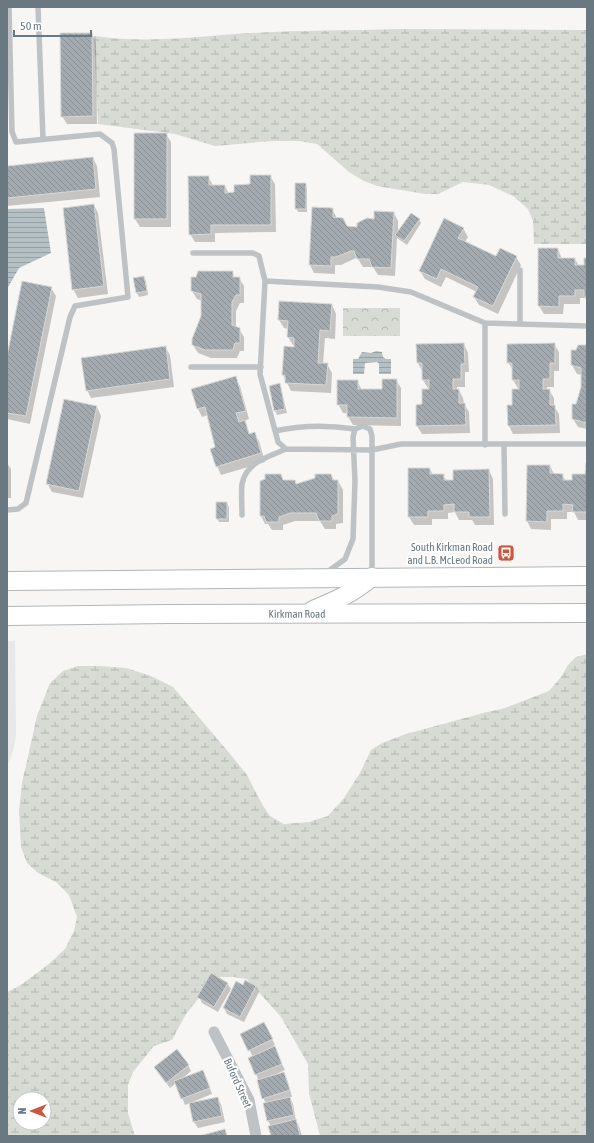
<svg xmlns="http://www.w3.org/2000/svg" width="594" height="1143" font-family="'Asap Condensed',sans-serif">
<defs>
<pattern id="wetland-marsh" width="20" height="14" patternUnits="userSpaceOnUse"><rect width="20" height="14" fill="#d7dbd4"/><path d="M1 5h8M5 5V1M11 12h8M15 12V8" fill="none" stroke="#b2b6b1"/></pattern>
<pattern id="park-crowns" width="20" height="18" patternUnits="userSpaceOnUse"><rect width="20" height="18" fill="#d7dbd4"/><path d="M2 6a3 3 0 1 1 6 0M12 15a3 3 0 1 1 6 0" fill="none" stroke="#b2b6b1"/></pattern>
<pattern id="water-rules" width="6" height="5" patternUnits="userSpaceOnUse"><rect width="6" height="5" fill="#b5c0c4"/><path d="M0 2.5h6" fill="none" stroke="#97a1a5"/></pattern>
<pattern id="building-back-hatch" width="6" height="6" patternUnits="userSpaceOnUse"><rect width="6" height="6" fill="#a4abb0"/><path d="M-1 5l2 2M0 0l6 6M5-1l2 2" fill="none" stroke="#8a9095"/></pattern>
</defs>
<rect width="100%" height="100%" fill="#f7f6f4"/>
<path fill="#e7e8e7" d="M7,641H15L16,736L13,751L7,767Z"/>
<path fill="url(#wetland-marsh)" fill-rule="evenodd" d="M399,29L587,30V244H534L533,221L528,209L513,196L489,185L463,182L438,194H425L377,186L364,181L349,172L317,144L299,141H272L215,146L175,134L98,124L94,36C147,44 200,36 252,33C301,30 350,31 399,29Z
M587,654V1136H320L309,1093L308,1064L281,1017L247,979L233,977H221L211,983L186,1014L172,1040L154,1046L133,1072L128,1085V1113L135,1136H7V992L21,985L50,963L65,949L74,931L77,917L69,895L56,882L38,873L27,863L21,847L19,811L22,783L37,716L50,683L63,671L78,666H99L126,668L151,676L173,687L231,755L247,775L262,804L270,816L284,824L309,822L328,816L344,798L360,773L371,750L382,743L406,734L487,712L502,709L549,691L561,677L568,665L576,657ZM20,1099H44V1123H20Z"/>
<path fill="url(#park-crowns)" d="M343,308H400V336H343Z"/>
<path fill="url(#water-rules)" d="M44,208L51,253L19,268L7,289V209Z
M376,351L382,352L383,357L386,359H391V374H379V364L377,362L365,363L364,374H353V359H358L362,352L371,353Z"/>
<path fill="#0003" d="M92,34L96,42L97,124H67L62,116Z
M166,134L171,142V227H140L135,219Z
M93,158L97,166L100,197L7,206V167Z
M270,176L275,184L276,232L215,233V242H195L190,234L208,177L213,185L225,186L229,194L235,193Z
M305,184L307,188V212H298L296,208Z
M94,205L98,213L108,294L78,298L73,289Z
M332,209L337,218L343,219L348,227L358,228L394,213L398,221V234L419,220L421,223L407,245L397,238L395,276L378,275L373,267H363L358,259L356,258L341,265H335V274L314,273L310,265Z
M463,228L468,237L465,242L497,257H516L521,265L498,314L479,305L474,297L477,292L446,277L441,287L425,279L420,271Z
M539,249H558L562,259H575L579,266H585L587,259V300L585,298H580V304H564L563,314H544L539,306Z
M232,272L235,278H239L244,286V303H240L236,311V327L239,329L244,337V351H240L237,358H211L198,353L193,345L202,317V301L197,299L192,291Z
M144,277L146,281L148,295L139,297L137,293L135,278Z
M51,288L56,296L30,424L7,419V361Z
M332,305L336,314L335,339L325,338L323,364H327L332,373L331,393L291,391L283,375L295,345H293L288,337V329L284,328L279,320Z
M464,344L468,353L469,372H465V387H457V390H459L463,398L464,404L469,412L470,433L422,434L417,426L429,390L423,380L422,371L418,363L417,345Z
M554,344L559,352V371H554V387H547V390H549L554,398V406L559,414L560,433L513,434L509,426L519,390L513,380V370L508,362Z
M587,346V429L578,427L573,419L582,387V375L577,374L572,365L577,351Z
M165,347L170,355L174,387L91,398L87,390Z
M235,378L240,386L249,419L244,421L250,434L254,433L259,441L265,462L221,475L217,466V448L208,415L202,417L198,409L192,390Z
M396,380L401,388V426L353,425L348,417V413H343L338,404L357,381L362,390H383Z
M279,385L281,388L287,413L277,415L275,411L270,387Z
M97,407L101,416L83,498L52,492L47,483Z
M7,463L11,469V498H7Z
M587,464V520H578L574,512H567V519H551V530L531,529L527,521L550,466L554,474L562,475L566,481H573L586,475Z
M430,469L433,475H443L447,481H454L489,470L493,479L494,525H475L472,520H459L455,512L448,513V519H432V525H414L409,517Z
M281,475L284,481L296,485L331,475L335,481H338L343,490V523L336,524V529H325L320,521H295L283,525V530H272L268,524H265L261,516Z
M227,503L229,507V522H219L217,518Z
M227,983L231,989L218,1012L202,1003L199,997Z
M244,986H256L259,992L244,1022L227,1014L224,1008Z
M267,1029L275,1045L273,1046L285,1070L274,1075L275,1076L284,1073L287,1079L292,1097H290L293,1104L296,1121L299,1126L302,1136H272L271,1126L268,1121L266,1103L263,1098L259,1081L249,1058L253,1057L241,1034Z
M188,1065L191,1071L183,1078L206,1077L212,1094L190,1103L191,1104L217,1098L221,1104L225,1122L198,1128L194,1122L190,1103L185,1105L176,1083L170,1088L155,1067Z"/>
<path fill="url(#building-back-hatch)" stroke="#d8d8d6" d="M60,33H92L93,116L61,117Z
M134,133H167V219H134Z
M93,157L96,189L7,198V166Z
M250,175H271V225H211V234L189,235L188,176H209V185H225V193L234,192V185L250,184Z
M295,183H306V209H295Z
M94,204L104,286L72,290L63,208Z
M312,207L333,208V217L343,218L347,226L357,227V223L367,218L374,219V211L394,212L391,268L372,267L369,259H357L354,251H351L336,257H331V266L309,265Z
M411,213L420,219L404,241L395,235Z
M444,218L464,228L458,238L496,256L500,248L517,256L493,306L473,297L478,287L441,269L437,279L419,271Z
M538,248H558V258H575V265H584V258H587V297H584V290H575V296H559V307L538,306Z
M198,271H233V277H240V295H236L232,302V325L240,328V343H235L233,350H205L192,345V339L201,316V294L191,291V277H196Z
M144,276L147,291L136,293L133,278Z
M22,281L52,287L26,416L7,413V356Z
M279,301L332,304L330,331L320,330L318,363H328L326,385L285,383V375H282L284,346L294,347V338L287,337L288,321L278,320Z
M464,343L465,364H461V379H453V389H459V403H465L466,425L416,426V405L422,404V389H429V380H422V363H417L416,344Z
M555,343V363H550V379H543V389H550V405H555L556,425L508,426L507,405H512V389H519V380H512V363H507V344Z
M578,345H587V423L572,419V404H576L581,387V368L571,365V350H576Z
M166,346L170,379L86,391L81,358Z
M236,376L246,411L236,413L239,422L245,420L249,434L255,432L261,453L216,467L210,449L215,447L205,407L197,409L191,389Z
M382,379H397V418L347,417V405H337V380H358V389H382Z
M280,383L285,409L274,411L269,386Z
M64,399L97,406L79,491L46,484Z
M586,463H587V512H572L573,505L563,504V511H547V522L526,521L527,465H550V473L563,474V480H572V474H585Z
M408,468H430V474H444V480H453V470L489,469L490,517H469V512H454V504L444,505V511H428V517H408Z
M265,474H281L283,480H295L296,484L315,478V474H331L333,480H338V514L332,516V521H319L316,513H290L279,517V522H266L264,516H260V481L265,479Z
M216,502H227V519H216Z
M211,973L228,983L214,1007L197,997Z
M245,980L256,986L240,1017L223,1008L236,981L243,985Z
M264,1022L273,1039L248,1051L240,1034Z
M275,1046L282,1064L255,1075L248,1058Z
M177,1049L189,1065L166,1083L154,1067Z
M203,1070L210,1088L181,1099L174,1081Z
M284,1072L290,1090L262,1099L257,1080Z
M218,1097L222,1116L193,1122L189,1103Z
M290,1097L294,1115L267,1121L263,1103Z
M296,1119L300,1136H271L268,1126Z
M225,1129L227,1136H199Z"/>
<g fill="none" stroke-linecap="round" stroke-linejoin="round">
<g stroke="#b2b6b9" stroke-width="20">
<g id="primary">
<path d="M7,581L587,576"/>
<path d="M313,610C337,600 351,594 372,577"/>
<path id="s1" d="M7,616L168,614L587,613"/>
</g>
</g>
<path stroke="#bec2c5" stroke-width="5.5" d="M38,7L43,139
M193,253H253L259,256L265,281L260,374L278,442L286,449L372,450L401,444H587
M265,281L378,287L411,292L485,323L587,326
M485,323V445
M520,324V270
M191,367H261
M275,431C301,425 329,425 355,429
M504,445L505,514
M7,510L18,509L26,503L70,317L75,306L128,297L114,149L112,143L100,134L16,142L12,132L9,7
M242,515C242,505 241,494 242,484C246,462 268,457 286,449
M326,573L345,559L353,539L355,481L353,437L355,429L363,426L370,429L372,436V575"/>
<path stroke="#bec2c5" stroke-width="11" d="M214,1032L249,1100L256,1136"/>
<use href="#primary" stroke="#fff" stroke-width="18"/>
</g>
<defs>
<g id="bus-square" transform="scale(0.9)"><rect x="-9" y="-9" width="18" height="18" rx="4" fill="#cc573e" stroke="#fff"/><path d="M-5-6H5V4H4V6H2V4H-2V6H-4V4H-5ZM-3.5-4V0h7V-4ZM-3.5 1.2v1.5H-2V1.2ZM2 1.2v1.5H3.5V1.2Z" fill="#fff"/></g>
</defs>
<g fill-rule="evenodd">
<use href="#bus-square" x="506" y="553"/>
</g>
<g text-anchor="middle" stroke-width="4" stroke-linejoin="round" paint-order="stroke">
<g font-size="11" fill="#6a7881" stroke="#fff" text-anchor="end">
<text x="493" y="551">South Kirkman Road<tspan x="493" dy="13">and L.B. McLeod Road</tspan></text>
</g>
<g font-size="11" fill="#6a7881" stroke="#fff">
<text dy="4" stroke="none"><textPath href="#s1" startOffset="290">Kirkman Road</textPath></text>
<text transform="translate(238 1083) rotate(66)" y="4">Buford Street</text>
</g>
</g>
<rect width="594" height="1143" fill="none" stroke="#6a7881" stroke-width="16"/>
<g transform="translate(32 1111) rotate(270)"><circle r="19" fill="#ffffff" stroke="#c3c9cd"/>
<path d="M0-3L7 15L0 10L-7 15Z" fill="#cc573e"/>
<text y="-6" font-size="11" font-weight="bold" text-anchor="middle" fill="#6a7881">N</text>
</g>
<path d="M14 30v6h77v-6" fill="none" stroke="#6a7881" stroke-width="2"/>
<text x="20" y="30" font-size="12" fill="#6a7881" stroke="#ffffff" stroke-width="3" paint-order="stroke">50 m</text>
</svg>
